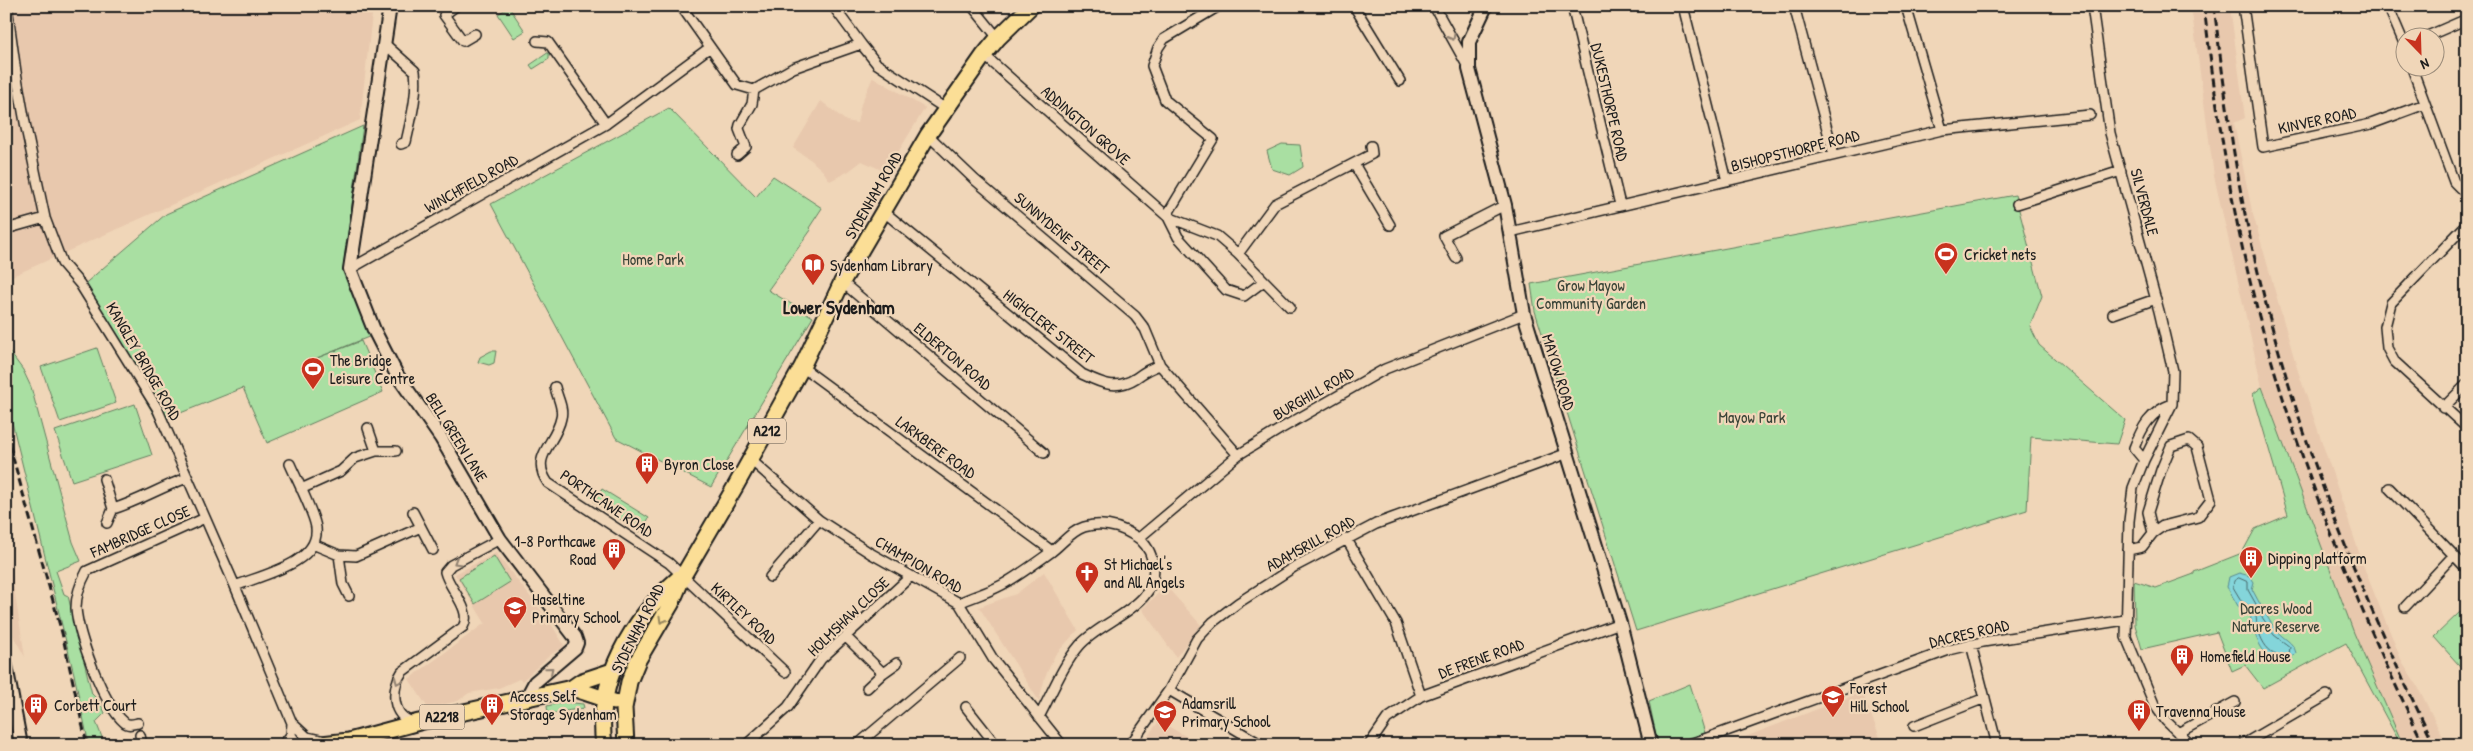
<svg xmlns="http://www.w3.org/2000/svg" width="2473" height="751" font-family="'Patrick Hand',sans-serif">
<rect width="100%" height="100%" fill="#f0d6b8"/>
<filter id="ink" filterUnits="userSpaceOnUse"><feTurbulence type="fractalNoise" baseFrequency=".02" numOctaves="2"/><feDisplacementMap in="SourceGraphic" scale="10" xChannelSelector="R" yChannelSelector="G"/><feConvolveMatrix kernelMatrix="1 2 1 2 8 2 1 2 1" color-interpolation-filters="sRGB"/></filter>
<g filter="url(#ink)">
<path fill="#e8c8ad" d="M6,6H373L360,120L6,279Z
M2191,6H2230L2245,118L2234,123L2252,211L2297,368L2366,573L2403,664L2416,683L2447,745H2403L2354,633L2262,387L2214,176Z
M873,77L925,108L886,172L862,161L849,171L830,181L823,171L811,160L793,148L821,101L846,121L857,123L861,104Z
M6,538L25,657L6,623Z
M496,553L550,622L564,645L563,647L550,655L522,681L519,679L499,688L469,693L458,701L428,708L409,679L485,623L455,574Z
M1044,572L1078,630L1055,655L1045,677L1039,701L979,607L1016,594Z
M1166,586L1201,625L1176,657L1142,609Z
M1862,692L1883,745H1724Z
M1159,721L1201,745H1141Z
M412,738L416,745H382Z"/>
<path fill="#a9dfa2" stroke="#627e5f" d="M509,7L525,31L514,38L498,14Z
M549,52V59L533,69L530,65Z
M669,108L756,197L773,176L822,208L809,228L811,230L768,290L813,317L711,487L616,438L491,204Z
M363,126L343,268L371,336L317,358L361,341L383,392L267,443L243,388L158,422L81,287L166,214Z
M1282,144L1300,145L1303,167L1290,175L1272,169L1267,151Z
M2015,195L2042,296L2030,326L2039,345L2125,420L2117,444L2031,437L2027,510L1636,631L1535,311L1531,284Z
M6,347L23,370L31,387L73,542L81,561L56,571L64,594L68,596L92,694L100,702L105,713L96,722L105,745H89L74,674L6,398Z
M97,348L116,403L60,422L41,367Z
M491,351H496L494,363L489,365L478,362L480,357Z
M2262,387L2354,633L2403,745H2401L2346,643L2263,688L2245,665L2232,671L2217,632L2142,649L2135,625L2134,581L2156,588L2194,574V572L2242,553L2255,529L2288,515L2253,394Z
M135,404L152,455L72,481L55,431Z
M602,489L649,518L640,532L594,502Z
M494,556L510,582L475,604L459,578Z
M2460,612L2467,618V674L2434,637Z
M1690,684L1705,733L1665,745H1658L1649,701Z
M564,702L583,704L584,708L548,714L547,706Z"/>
<path fill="#84d5da" stroke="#5a8b8e" d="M2239,573L2250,576L2254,582L2252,589C2259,602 2267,618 2276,630C2284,640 2293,641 2296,653C2270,680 2252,635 2250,613L2238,606L2227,587L2229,577Z"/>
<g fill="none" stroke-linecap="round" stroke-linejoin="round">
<path stroke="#466668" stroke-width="1" d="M2239,578L2248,582V590L2257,606L2255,609L2242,602L2233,587L2234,581Z
M2258,611L2274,635L2290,647L2289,654C2266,661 2256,632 2256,613Z"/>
<g stroke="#1c1c1c" stroke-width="12">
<path id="street" d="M7,6L16,72L26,128L45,218L62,263L80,284L157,408L235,586L292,723L291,735L283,745
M456,6L444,15L463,41L475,34
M681,6L737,85L754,90L793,68L861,44L833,6
M972,6L998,38
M1354,6L1400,81
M1434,6L1468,67
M1572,6L1620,205
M1683,6L1727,181
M1794,6L1834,155
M1906,6L1942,130
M2092,6L2110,133L2159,311L2173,371L2172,404L2144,460L2133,488L2129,521L2126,637L2154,704L2166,721L2191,745
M2243,6L2263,147L2371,124L2425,104
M2388,6L2406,48
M2423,38L2467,19
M537,41L548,42L606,124
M861,44L877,64L946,109
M386,45L415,71C418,94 411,119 406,142L401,144
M984,55L1168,217
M2412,68L2454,182L2467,195
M928,135L975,180L1135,316L1145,329L1160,365
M737,155L746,147L739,129L740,125L752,104L754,90
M1354,164L1390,225
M2017,204L2121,171
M883,211L1082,374C1101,383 1116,391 1136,378C1144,372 1150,368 1160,365L1238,455
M1167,215L1213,139L1165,100L1152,66L1158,48L1164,39L1219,6
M2467,224L2391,303L2385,327L2387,348L2394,361L2467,428
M6,229L45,218
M1510,232L1942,130L2090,115
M1238,254L1275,204L1372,154L1371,146
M1456,258L1444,236L1505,205
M350,269L606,124L709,48
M1264,281L1244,296L1226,290L1178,237L1168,217L1217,236L1238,254L1290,307
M842,282L1044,453
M2113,314L2156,299
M802,367L1052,551
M555,387C557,397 564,408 561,418C556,444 529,456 548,483L669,563L785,672
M2443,408L2467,384
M368,428L376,451
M751,460L819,520L870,553L959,603L993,659L1062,745
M2144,460L2134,448C2142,427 2150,412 2172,404
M104,479L113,509L107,523
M2389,488L2467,569
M301,489L341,471L355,458L376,451H396
M113,509C139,501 161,487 187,478
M413,512L433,550
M1139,538L1238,455L1282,428L1385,369L1524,314
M1346,538L1396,623L1421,696
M315,545L339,555L356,556L421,527
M2128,550L2142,547L2153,533L2148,512L2161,470L2171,446L2189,440L2197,447L2211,500L2198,517L2163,526L2153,533
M339,555L343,584L349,596
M770,577L819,520
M235,586C262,575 320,563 316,528C315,515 296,478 290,464
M959,603C974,596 993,591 1007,582C1022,573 1037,562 1051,552C1062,544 1071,531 1084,527C1102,522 1119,526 1135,536C1143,540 1150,550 1152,559C1165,605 1104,618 1080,645C1062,666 1052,693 1039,717
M2405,607L2453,556
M846,637L883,673L867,688
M1971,644L1997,745
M883,673L897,663
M1169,690L1262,745
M966,707L996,745
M414,722C391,718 391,688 402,672L463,627C473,610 449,589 445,572L451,565L500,539
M138,723C133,724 128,726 124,722C103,704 78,635 76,608C76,594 81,582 87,571L205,518
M292,723L307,737L321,740
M1914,726L1985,698
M2178,733L2235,702
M140,735L142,745
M291,735L298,745
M746,745L788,707L821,659L911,576
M857,745L960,658
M1130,745L1169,690L1197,639L1213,622L1238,603L1294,567L1376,524L1568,453
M1369,745L1387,719L1421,696L1620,623
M1688,745L1949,650L1983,642L2125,620
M2242,745L2327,695"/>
</g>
<g stroke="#1c1c1c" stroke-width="16">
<path id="secondary" d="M390,6L350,269L374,330L397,375L441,438L500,539L575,637L577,643L575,648L535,682L526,699
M1486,6L1469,42V69L1505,205L1524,314L1620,623L1651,745
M6,666L21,745"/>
</g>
<g stroke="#1c1c1c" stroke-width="19">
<path id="primary" d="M572,688L614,702
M312,745L349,741L419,722L572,688L582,681L612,671
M604,745C595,680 632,619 679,578
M626,745L624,708L629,682L638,660L671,604L683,576L735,487L802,367L842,282L928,135L984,55L998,38L1031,6"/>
</g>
<use href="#street" stroke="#f0d6b8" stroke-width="9"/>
<use href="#secondary" stroke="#f0d6b8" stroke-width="12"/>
<use href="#primary" stroke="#fbde96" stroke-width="15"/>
<path stroke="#1c1c1c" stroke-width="3" stroke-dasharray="8 4" stroke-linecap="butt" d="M2204,6C2216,108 2231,210 2257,309C2297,459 2356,605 2424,745
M2214,6C2222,71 2230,135 2242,199C2279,387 2348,573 2435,745
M6,433L62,633L87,745"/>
</g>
<defs><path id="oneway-chevron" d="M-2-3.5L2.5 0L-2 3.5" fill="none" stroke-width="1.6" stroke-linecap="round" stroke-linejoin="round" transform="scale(1.25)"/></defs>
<g stroke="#918272">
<use href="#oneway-chevron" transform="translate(1452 37) rotate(62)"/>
<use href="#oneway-chevron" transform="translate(457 562) rotate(149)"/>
<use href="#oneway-chevron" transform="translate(550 670) rotate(-40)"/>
<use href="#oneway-chevron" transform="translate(398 681) rotate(114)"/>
</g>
<use stroke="#97875f" href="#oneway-chevron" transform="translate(662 620) rotate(120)"/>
</g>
<defs>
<g id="stadium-pin" transform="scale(1.25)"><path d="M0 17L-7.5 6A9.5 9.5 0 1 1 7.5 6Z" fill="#c8321e" stroke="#f0d6b8"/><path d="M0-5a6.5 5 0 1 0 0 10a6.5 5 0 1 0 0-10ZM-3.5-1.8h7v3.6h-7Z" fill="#fff"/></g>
<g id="library-pin" transform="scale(1.25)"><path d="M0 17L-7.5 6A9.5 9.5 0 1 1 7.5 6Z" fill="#c8321e" stroke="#f0d6b8"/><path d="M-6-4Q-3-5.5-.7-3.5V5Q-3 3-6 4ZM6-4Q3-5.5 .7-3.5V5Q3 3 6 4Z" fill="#fff"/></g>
<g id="building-pin" transform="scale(1.25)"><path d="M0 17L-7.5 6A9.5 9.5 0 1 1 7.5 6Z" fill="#c8321e" stroke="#f0d6b8"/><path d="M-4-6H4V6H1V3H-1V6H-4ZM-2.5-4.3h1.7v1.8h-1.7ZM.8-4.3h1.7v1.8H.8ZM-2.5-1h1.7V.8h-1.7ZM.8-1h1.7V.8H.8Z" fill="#fff"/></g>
<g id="church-pin" transform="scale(1.25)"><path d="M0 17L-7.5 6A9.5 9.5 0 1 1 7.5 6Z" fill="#c8321e" stroke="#f0d6b8"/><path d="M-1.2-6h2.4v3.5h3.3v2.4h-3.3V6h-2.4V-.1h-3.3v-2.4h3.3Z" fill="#fff"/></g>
<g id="school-pin" transform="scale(1.25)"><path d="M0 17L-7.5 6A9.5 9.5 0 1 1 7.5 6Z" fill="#c8321e" stroke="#f0d6b8"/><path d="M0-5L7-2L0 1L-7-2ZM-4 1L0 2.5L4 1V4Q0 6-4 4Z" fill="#fff"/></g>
</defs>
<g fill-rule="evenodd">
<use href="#stadium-pin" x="1946" y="254"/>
<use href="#library-pin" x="813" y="265"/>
<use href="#stadium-pin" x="313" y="369"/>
<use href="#building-pin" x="647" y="464"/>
<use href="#building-pin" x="614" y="550"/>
<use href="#building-pin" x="2251" y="558"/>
<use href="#church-pin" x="1087" y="573"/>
<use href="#school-pin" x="515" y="608"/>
<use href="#building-pin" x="2182" y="656"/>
<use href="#school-pin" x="1833" y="697"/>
<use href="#building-pin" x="36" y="705"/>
<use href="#building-pin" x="492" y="705"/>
<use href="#building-pin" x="2139" y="711"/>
<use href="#school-pin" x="1165" y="712"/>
</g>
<g text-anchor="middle" stroke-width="4.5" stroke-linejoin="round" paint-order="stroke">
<g fill="#f0d6b8" stroke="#5c544b" stroke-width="1">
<rect x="748" y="418.5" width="38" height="25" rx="4"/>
<rect x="419.5" y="704.5" width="45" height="25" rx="4"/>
</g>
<g font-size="15" font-weight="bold" fill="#1c1c1c">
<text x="767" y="436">A212</text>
<text x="442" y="722">A2218</text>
</g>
<g font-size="16" fill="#1c1c1c" stroke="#f0d6b8">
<text transform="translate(1610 102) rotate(77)" y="6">DUKESTHORPE ROAD</text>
<text transform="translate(2317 120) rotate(-12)" y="6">KINVER ROAD</text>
<text transform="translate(1086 125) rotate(41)" y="6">ADDINGTON GROVE</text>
<text transform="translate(1795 150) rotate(-14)" y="6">BISHOPSTHORPE ROAD</text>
<text transform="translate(471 183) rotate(-29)" y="6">WINCHFIELD ROAD</text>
<text transform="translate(873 195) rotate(-60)" y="6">SYDENHAM ROAD</text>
<text transform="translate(2145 202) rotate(75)" y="6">SILVERDALE</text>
<text transform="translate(1062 233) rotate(40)" y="6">SUNNYDENE STREET</text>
<text transform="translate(1049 326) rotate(38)" y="6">HIGHCLERE STREET</text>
<text transform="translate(953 356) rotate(40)" y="6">ELDERTON ROAD</text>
<text transform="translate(144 361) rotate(60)" y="6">KANGLEY BRIDGE ROAD</text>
<text transform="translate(1559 372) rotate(73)" y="6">MAYOW ROAD</text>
<text transform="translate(1313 393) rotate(-30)" y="6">BURGHILL ROAD</text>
<text transform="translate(457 437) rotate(58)" y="6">BELL GREEN LANE</text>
<text transform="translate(936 447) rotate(36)" y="6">LARKBERE ROAD</text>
<text transform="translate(607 503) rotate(34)" y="6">PORTHCAWE ROAD</text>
<text transform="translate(140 531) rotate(-24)" y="6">FAMBRIDGE CLOSE</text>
<text transform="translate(1310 543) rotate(-29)" y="6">ADAMSRILL ROAD</text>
<text transform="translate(919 564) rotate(30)" y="6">CHAMPION ROAD</text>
<text transform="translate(744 613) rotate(43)" y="6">KIRTLEY ROAD</text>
<text transform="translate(848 616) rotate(-44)" y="6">HOLMSHAW CLOSE</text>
<text transform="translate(637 628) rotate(-63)" y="6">SYDENHAM ROAD</text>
<text transform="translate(1969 633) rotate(-13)" y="6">DACRES ROAD</text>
<text transform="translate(1481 658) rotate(-20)" y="6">DE FRENE ROAD</text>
</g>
<g font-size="16" fill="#1c1c1c" stroke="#f0d6b8" text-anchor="start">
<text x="1964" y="260">Cricket nets</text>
<text x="830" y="271">Sydenham Library</text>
<text x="330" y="366">The Bridge<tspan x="330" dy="18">Leisure Centre</tspan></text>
<text x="664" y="470">Byron Close</text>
<text x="596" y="547" text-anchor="end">1-8 Porthcawe<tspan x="596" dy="18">Road</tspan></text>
<text x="2268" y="564">Dipping platform</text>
<text x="1104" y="570">St Michael's<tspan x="1104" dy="18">and All Angels</tspan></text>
<text x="532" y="605">Haseltine<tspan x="532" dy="18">Primary School</tspan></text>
<text x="2200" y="662">Homefield House</text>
<text x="1850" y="694">Forest<tspan x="1850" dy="18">Hill School</tspan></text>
<text x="510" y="702">Access Self<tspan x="510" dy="18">Storage Sydenham</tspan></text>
<text x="1182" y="709">Adamsrill<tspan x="1182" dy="18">Primary School</tspan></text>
<text x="54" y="711">Corbett Court</text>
<text x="2156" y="717">Travenna House</text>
</g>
<g font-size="16" fill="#384337" stroke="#f0d6b8">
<text x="653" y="265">Home Park</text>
<text x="1591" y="291">Grow Mayow<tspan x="1591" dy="18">Community Garden</tspan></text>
<text x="1752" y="423">Mayow Park</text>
<text x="2276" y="614">Dacres Wood<tspan x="2276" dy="18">Nature Reserve</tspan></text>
</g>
<g font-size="19" font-weight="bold" fill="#1c1c1c" stroke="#f0d6b8">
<text x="839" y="314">Lower Sydenham</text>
</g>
</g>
<rect width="2473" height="751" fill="none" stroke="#f0d6b8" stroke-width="25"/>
<rect x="12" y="12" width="2448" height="726" fill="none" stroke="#1c1c1c" stroke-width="2" filter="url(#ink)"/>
<g transform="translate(2420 52) rotate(157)"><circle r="24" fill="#f0d6b8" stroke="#9b8c7a"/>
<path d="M0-4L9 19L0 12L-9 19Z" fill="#c8321e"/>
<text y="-8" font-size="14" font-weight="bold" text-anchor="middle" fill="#1c1c1c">N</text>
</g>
</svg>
